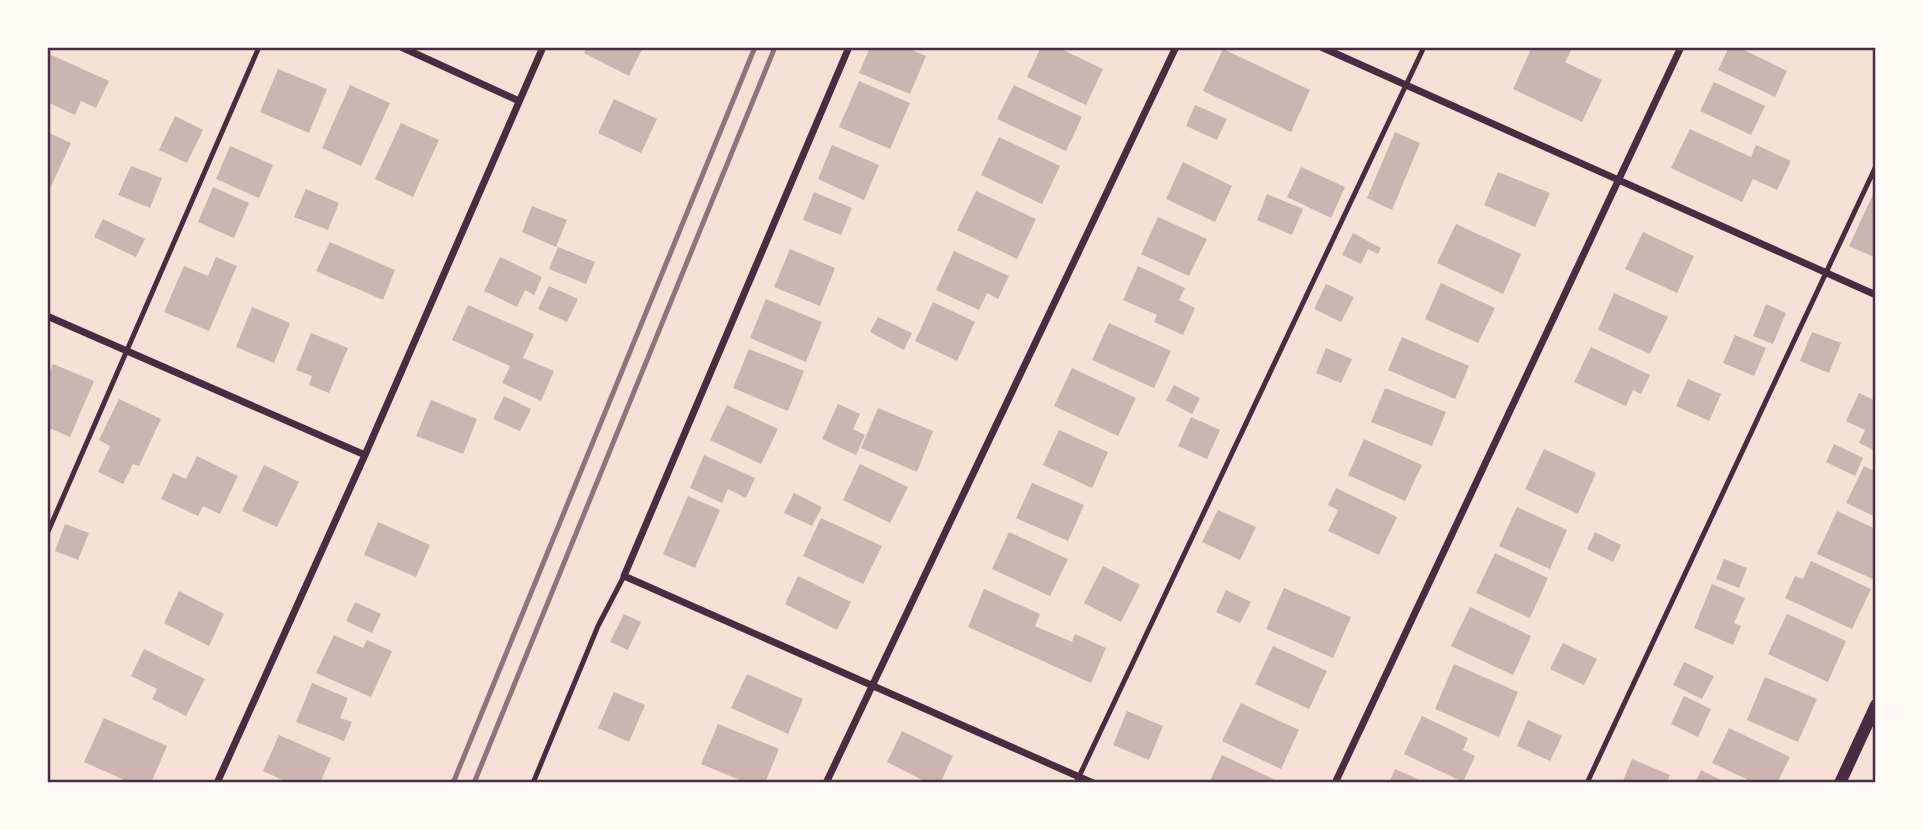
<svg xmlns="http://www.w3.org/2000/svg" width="1923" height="830" font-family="Figtree,sans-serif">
<rect width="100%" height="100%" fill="#f7e1d7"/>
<path fill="#ccb4b1" d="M587,47H643L629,76L584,53Z
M870,47H905L926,56L910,94L859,73Z
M1041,47H1057L1103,69L1086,105L1027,77Z
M1532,47H1573L1565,62L1602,80L1582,122L1513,89Z
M1729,47H1738L1787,71L1775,97L1718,70Z
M1223,49L1310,90L1291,132L1203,91Z
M47,53L109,81L96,108L81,101L75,115L47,102Z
M278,69L327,89L309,133L260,112Z
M859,81L910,103L890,149L839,127Z
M1714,82L1765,106L1751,135L1700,111Z
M350,85L390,103L361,166L322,148Z
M1014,85L1082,117L1066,151L997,119Z
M614,99L657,119L641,153L598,133Z
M1195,105L1227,119L1217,140L1186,126Z
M175,116L203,130L187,163L159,150Z
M401,123L439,140L413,197L375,179Z
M1690,129L1751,157L1756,145L1791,161L1777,190L1753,179L1742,202L1671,168Z
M47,132L71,143L47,195Z
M1395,132L1420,143L1392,210L1367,198Z
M999,137L1060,166L1042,204L981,175Z
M832,145L879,165L864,200L818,179Z
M230,146L273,165L259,198L216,179Z
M1183,162L1232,186L1215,222L1166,199Z
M131,166L162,178L150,208L118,195Z
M1301,167L1345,187L1331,218L1287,197Z
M1498,172L1550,193L1535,227L1484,205Z
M213,187L249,203L234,238L198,222Z
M1876,188V258L1849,246Z
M306,189L339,203L328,230L294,217Z
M976,191L1036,219L1017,259L957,230Z
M814,192L852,208L841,235L803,220Z
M1267,194L1303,209L1292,235L1257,220Z
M532,206L567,220L556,247L522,232Z
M1158,217L1207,239L1189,276L1141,254Z
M103,219L145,239L136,257L94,237Z
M1456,224L1521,254L1503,294L1437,263Z
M1643,232L1694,256L1677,293L1625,269Z
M1353,233L1381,248L1378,254L1368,249L1361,264L1342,255Z
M330,242L395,270L383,300L316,271Z
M558,247L595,262L586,284L549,269Z
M790,249L835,268L820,306L774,287Z
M954,251L1009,276L998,299L987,293L979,310L936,290Z
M216,257L237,266L209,331L164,312L184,266L208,276Z
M500,257L542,277L534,295L525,290L517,307L484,291Z
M1138,266L1185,288L1179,300L1195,308L1183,335L1154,322L1157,315L1123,300Z
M1441,283L1495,308L1478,343L1425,319Z
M1326,284L1354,297L1341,322L1314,309Z
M549,286L578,299L567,322L538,309Z
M1614,293L1668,317L1650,354L1598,330Z
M766,299L822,322L806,362L750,338Z
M933,302L975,322L957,361L915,341Z
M1766,304L1786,313L1773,344L1753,336Z
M468,305L534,334L523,358L554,371L541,401L502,383L510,366L452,340Z
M252,307L290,323L274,363L236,347Z
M878,317L912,333L904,350L870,332Z
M1109,323L1171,351L1154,388L1092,360Z
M1812,332L1841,343L1829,373L1800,361Z
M311,333L348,348L329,393L309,385L312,376L296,370Z
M1735,335L1766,348L1754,376L1723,363Z
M1402,337L1469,366L1455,399L1388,370Z
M1591,347L1650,375L1641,394L1633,390L1626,406L1574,382Z
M1326,348L1352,359L1341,383L1316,373Z
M749,349L804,371L788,411L733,388Z
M53,364L94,381L70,437L47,427V379Z
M1072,368L1136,398L1118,436L1054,406Z
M1688,379L1721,394L1709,421L1676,406Z
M1174,385L1200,398L1192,414L1166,400Z
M1385,388L1446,412L1432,446L1371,422Z
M1859,393L1876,401V451L1859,443L1865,430L1846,421Z
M504,396L531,409L520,431L493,419Z
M119,399L161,419L139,466L133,464L123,484L98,472L110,446L99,440Z
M431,400L477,419L463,454L416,436Z
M838,404L860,414L853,429L865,435L856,455L822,439Z
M727,405L778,429L761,464L710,440Z
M878,408L933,431L917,472L861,448Z
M1191,417L1220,430L1207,459L1178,446Z
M1059,430L1108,452L1092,488L1043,465Z
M1364,439L1422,465L1405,501L1348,475Z
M1834,444L1863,458L1855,476L1826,462Z
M1544,449L1596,473L1578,514L1525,489Z
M704,455L755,478L746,498L728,489L722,503L690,488Z
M197,456L238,476L220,514L203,506L198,516L161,499L173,473L186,479Z
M860,464L908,487L890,523L843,500Z
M264,465L299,482L277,527L242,511Z
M1864,466L1876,472V517L1846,503Z
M1032,483L1084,505L1068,541L1016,518Z
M1336,488L1397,517L1379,555L1328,531L1338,510L1328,505Z
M794,493L822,507L812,526L784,513Z
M688,496L720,510L695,568L663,554Z
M1517,507L1567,530L1550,569L1499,546Z
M1218,510L1256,527L1240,560L1202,542Z
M1837,511L1876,529L1875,580L1817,554Z
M821,518L882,546L863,584L803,556Z
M378,522L430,545L416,577L364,555Z
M65,524L89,533L78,560L55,551Z
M1009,532L1068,559L1050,596L992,569Z
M1595,532L1621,545L1613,562L1587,549Z
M1495,553L1548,578L1530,618L1476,593Z
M1724,559L1747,568L1739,588L1716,579Z
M1811,561L1871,589L1852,629L1785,598L1795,576L1803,579Z
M1103,566L1140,585L1121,622L1084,603Z
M798,576L851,602L837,630L785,604Z
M1712,584L1745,598L1734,623L1741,626L1733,645L1694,628Z
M1284,588L1351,617L1333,658L1266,629Z
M984,589L1040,614L1035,626L1072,642L1075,634L1106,648L1091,683L968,627Z
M1226,590L1251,602L1240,623L1216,612Z
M179,591L224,614L209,646L164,623Z
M355,602L381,614L372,633L346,621Z
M1470,607L1531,636L1513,675L1451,646Z
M624,614L641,622L628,650L610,642Z
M1787,614L1846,641L1828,682L1768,654Z
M334,635L363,648L367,640L392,651L371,697L316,673Z
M1563,643L1597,659L1584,685L1550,669Z
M1273,646L1327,671L1309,709L1255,684Z
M144,649L205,679L186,716L152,699L157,689L131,676Z
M1684,662L1714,676L1702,699L1673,685Z
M1454,664L1518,692L1499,737L1435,709Z
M747,674L803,699L788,734L731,708Z
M1765,677L1817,699L1798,742L1747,720Z
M312,683L348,698L340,718L352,722L344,741L296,722Z
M614,692L645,705L629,742L598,728Z
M1684,696L1711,709L1698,737L1671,724Z
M1241,703L1299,730L1281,769L1222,741Z
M1127,711L1163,726L1149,760L1113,745Z
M1422,716L1468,738L1463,750L1475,756L1463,782L1404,754Z
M104,718L167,746L151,783H131L84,762Z
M1528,720L1562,736L1550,761L1517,746Z
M718,724L779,749L765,783H747L701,764Z
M1729,728L1790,757L1777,783H1755L1712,763Z
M902,731L953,756L940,783H928L887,762Z
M279,735L331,758L320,783H289L263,771Z
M1222,755L1275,780L1274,783H1209Z
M1632,759L1670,775L1667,783H1622Z
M1395,769L1426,783H1389Z
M1701,770L1727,783H1695Z"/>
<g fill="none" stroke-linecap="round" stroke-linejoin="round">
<path stroke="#4a2c40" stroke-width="5" d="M47,534L259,47
M533,783L598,626L624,576
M1076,783L1424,47
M1587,783L1876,166"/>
<path stroke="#4a2c40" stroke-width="7" d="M401,47L519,101
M849,47L624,576L1093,783
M1321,47L1876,295
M47,316L365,455
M217,783L365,455L543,47
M826,783L1176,47
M1335,783L1681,47"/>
<path stroke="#4a2c40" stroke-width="12" d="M1840,783L1876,705"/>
<path stroke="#8f747c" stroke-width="5" d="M453,783L755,47
M474,783L775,47"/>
</g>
<rect width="1923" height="830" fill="none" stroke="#fffaf5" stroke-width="98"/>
<rect x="49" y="49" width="1825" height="732" fill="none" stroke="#4a2c40" stroke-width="2.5"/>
</svg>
